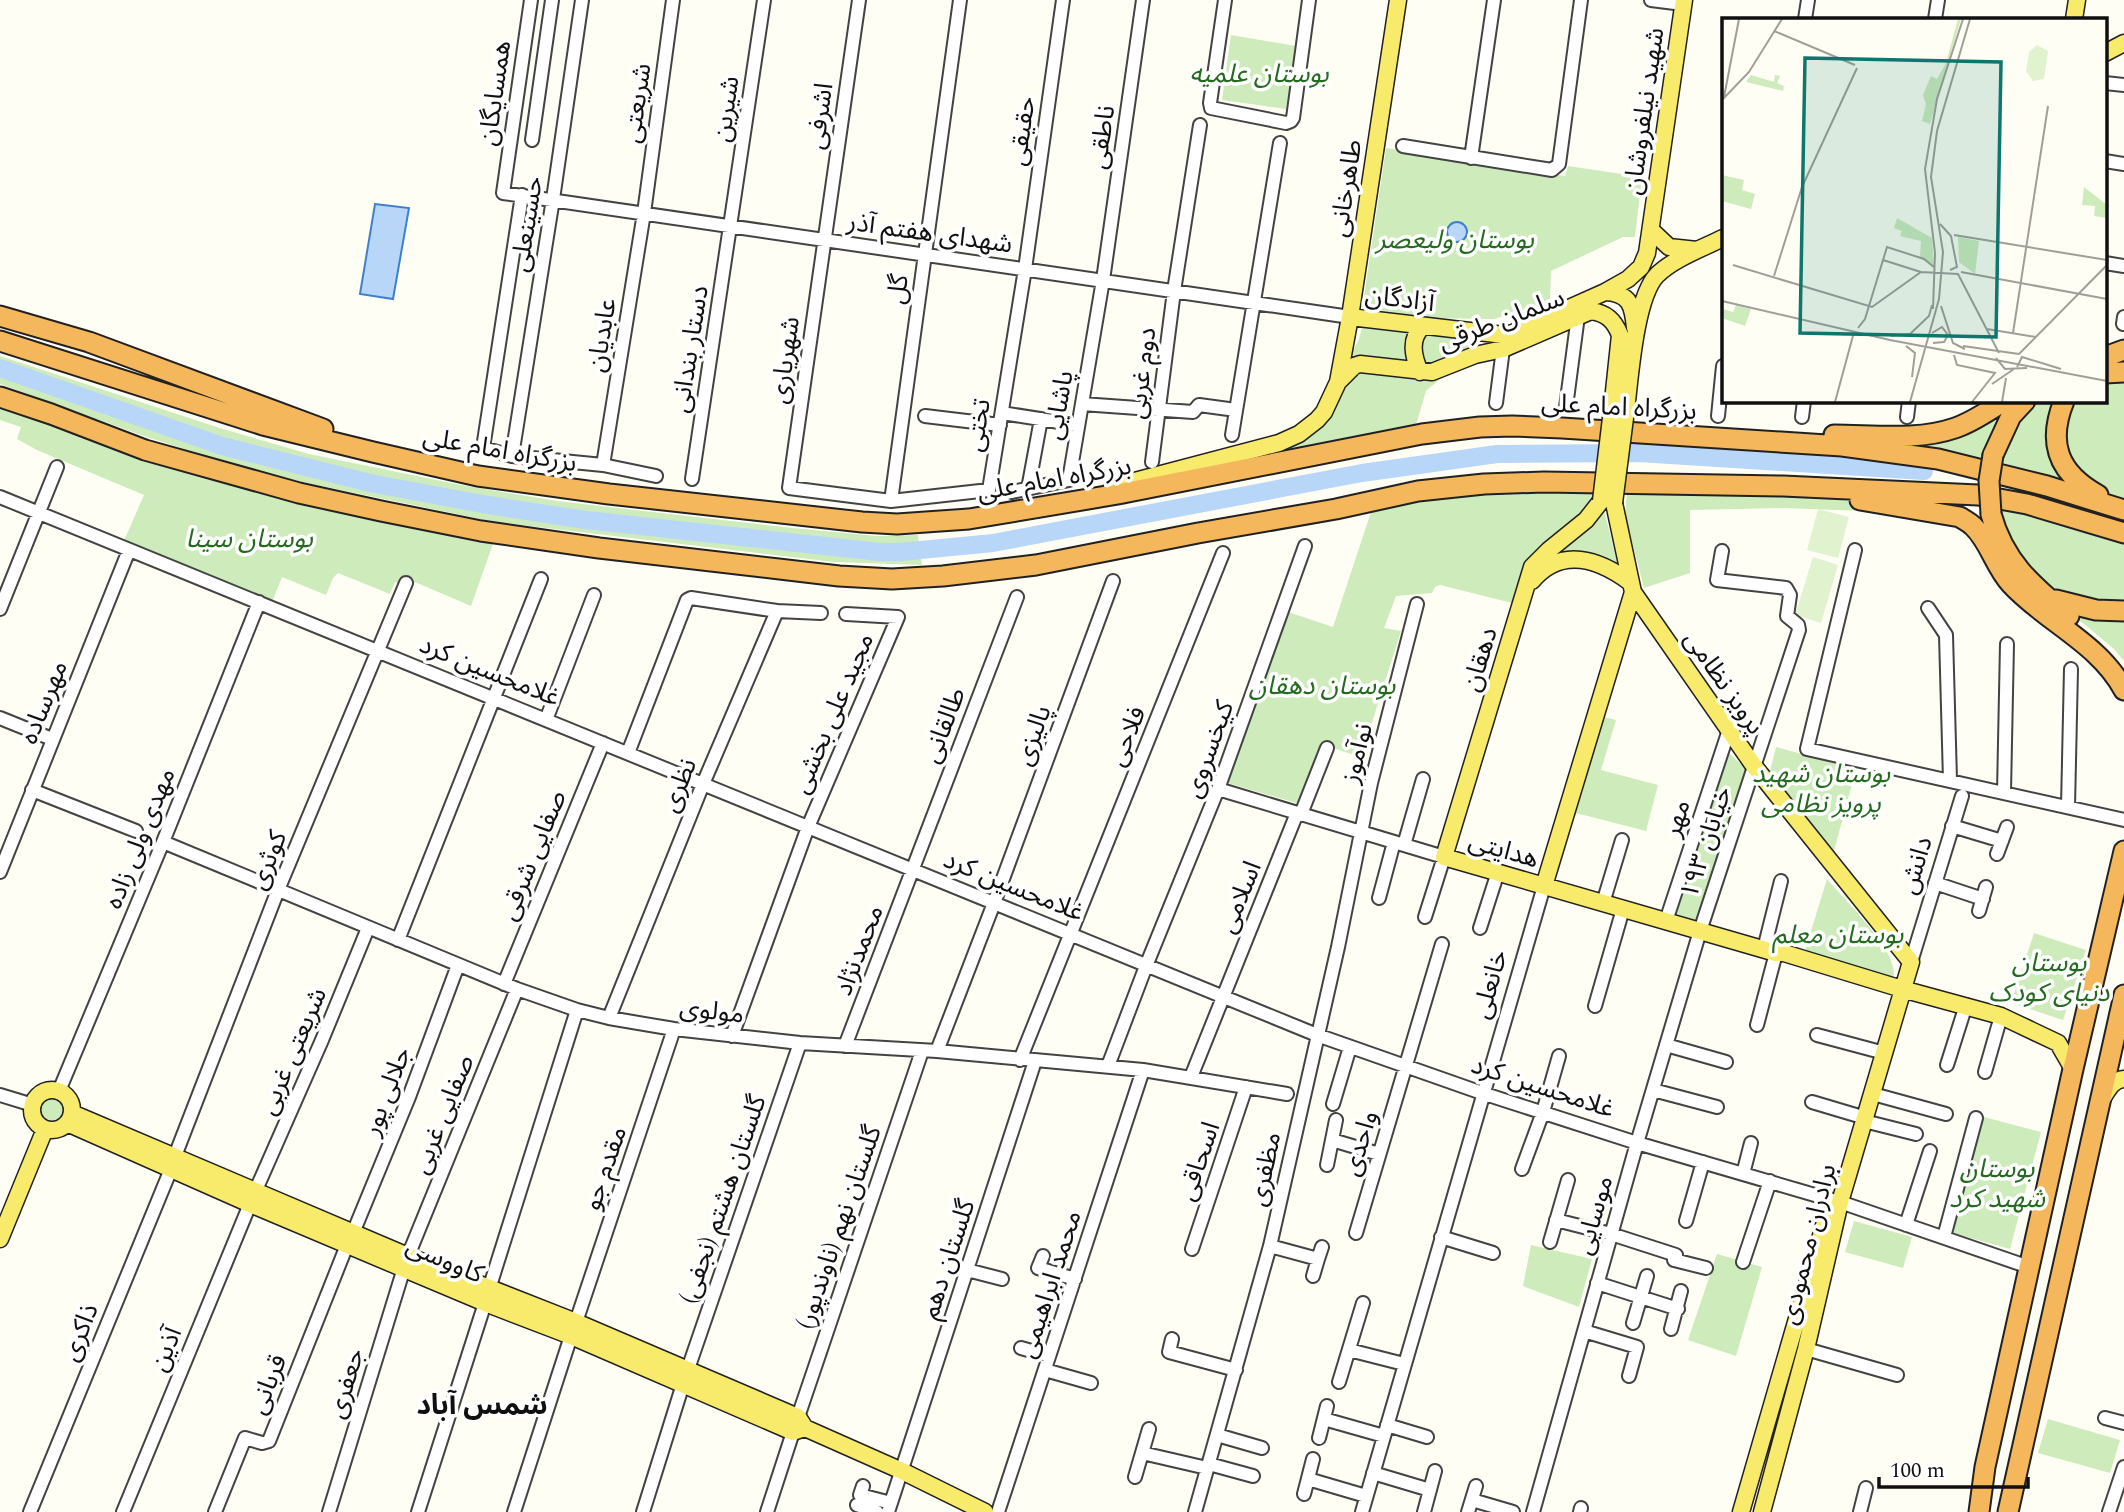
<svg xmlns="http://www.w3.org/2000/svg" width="2124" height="1512" font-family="Spectral,'Noto Sans Arabic',serif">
<rect width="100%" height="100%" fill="#fffef4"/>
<path fill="#ceebbc" d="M1231,35L1296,46L1286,109L1222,100Z
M1386,148L1565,176L1568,166L1642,177L1635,237H1623L1551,271L1550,301L1494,319L1419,318L1362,310Z
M1363,323L1409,332V366L1343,370L1359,339Z
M1426,333L1479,344L1427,368C1421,355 1419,346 1426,333Z
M0,356L223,429L309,454L461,485L557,501L783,527L877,536L918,535L922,565L834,562L495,522L259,473L141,435L0,384Z
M1351,372H1448L1426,391L1415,428L1173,477L1295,441Z
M2124,376V501L2100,493L2064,458L2066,405L2069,401H2105V377Z
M2012,401L1987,462L1867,439L1890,438Z
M2032,401H2060L2052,417L2082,490L1997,461L2002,446Z
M0,407L159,463L494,541L471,606L415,582L412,588L395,582L390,594L338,573L333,578L326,595L282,577L272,602L123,543L144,495L37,450L17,439L21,427L0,420Z
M1488,491H1596L1594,502L1516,604L1440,585L1435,587L1432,593L1396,596L1384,628L1401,631L1361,757L1323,745L1300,804L1224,782L1288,612L1333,627L1372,509L1437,495Z
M1627,491L1801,496L1850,501L1915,513L1785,508L1690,510V573L1644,588L1625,515Z
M1996,506L2124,545V606L2059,596L2015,556Z
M1604,510L1618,566L1547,558C1570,545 1588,531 1604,510Z
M2062,606L2124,617V661L2113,648Z
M1604,717L1616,720L1601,770L1658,785L1646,831L1576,813Z
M1776,747L1856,769L1834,851L1770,771Z
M1728,752L1746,769L1699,921L1675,914Z
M1827,879C1843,898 1902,955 1893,978L1804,954Z
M2034,933L2086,950L2063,1020L2011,1003Z
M34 1109a17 17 0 1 1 34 0a17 17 0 1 1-34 0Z
M1984,1117L2041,1132L2010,1249L1953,1233Z
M1854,1221L1912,1237L1903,1268L1845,1252Z
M1531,1245L1592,1259L1579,1307L1523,1286Z
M1717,1254L1762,1267L1736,1356L1688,1340Z
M2048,1419L2120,1440L2110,1473L2038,1453Z"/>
<path fill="#e0f2ce" d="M1818,509L1849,517L1838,558L1807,550Z
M1813,557L1838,565L1821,623L1795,615Z"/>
<path fill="#b8d6f7" stroke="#3e80ce" stroke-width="2" d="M375,204L409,208L393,299L360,294Z
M1447 232a10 10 0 1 1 20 0a10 10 0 1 1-20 0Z"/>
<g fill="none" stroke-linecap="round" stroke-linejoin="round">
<path stroke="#b8d6f7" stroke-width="18" d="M0,368L222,446L370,483L488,505L586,520L880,552H900L993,543L1362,473L1497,454L1639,453L1924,471"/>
<g stroke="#434343" stroke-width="16">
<path id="minor" d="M531,0L503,193L1350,317
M859,0L789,488L891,501L989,490L1025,269L1063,0
M1225,0L1210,103L1211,108L1286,123L1291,121L1293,118L1309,0
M1651,0L1683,4
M1805,19L1808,0
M1935,19L1938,0
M2105,83L2124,85
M532,140L552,0
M1403,146L1552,170L1559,164L1581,0
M1471,158L1494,0
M2105,161L2124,164
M522,195L483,448L512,456L603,465L656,476
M2105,263L2124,266
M2123,324L2124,317
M1496,403L1503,349
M1082,404L1193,412L1199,405L1236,410
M1566,407L1578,316
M1002,413L1078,425
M925,416L1000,425
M1718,416L1723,366
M1802,417L1804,401
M1907,417L1909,401
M1232,435L1280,143
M512,456L553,199L582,0
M1152,462L1174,291L1200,125
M603,465L644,213L673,0
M692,479L764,0
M1028,489L1041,419
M1012,492L1069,480L1103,280L1143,0
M0,497L1317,1035L1482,1093L1637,1143L1832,1200
M891,501L960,0
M1855,550L1807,749L2124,820
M1928,608L1946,635L1950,780
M0,609L57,467
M0,718L52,739
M546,720L594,595
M628,753L687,600L691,598L777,611
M1218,789L1444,857L1425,917
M32,790L136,831
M2004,792L2007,644
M2068,807L2071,669
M1301,814L1327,748
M1952,826L2002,841
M163,842L517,989L577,1010L609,1018L674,1029L800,1043L937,1051L1143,1070L1287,1094
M1404,845L1423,779
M1997,854L2007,827
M0,872L129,550
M1935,883L1983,899
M1379,898L1394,842
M1603,903L1622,840
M1979,911L1986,887
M1666,921L1729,730
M1480,928L1498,872
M398,940L541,579
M1764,949L1781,881
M1911,962L1962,796
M504,984L603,743
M1595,1006L1623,909
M609,1018L703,784L777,611L821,613
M1757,1025L1776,953
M1817,1035L1877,1051
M732,1036L808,827L898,617L846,614
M1666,1045L1726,1062
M845,1046L1017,597
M937,1051L994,903L1113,581
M1020,1060L1223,553
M1947,1065L1966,1005
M1108,1066L1146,966L1218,789L1305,546
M1985,1072L2001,1016
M1191,1077L1297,813
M1653,1090L1717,1107
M59,1091L163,842L259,602
M1873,1094L1946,1114
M0,1095L33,1105
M1812,1102L1859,1116
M1333,1104L1350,1047
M1864,1121L1916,1134
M1332,1140L1379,1154
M175,1156L278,890L406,583
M1327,1165L1336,1120
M1522,1169L1543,1112L1559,1056
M1743,1174L1751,1143
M255,1192L322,1040L368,928
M1840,1202L2029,1267
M1556,1220L1611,1234L1676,1255L1674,1260L1706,1268
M1686,1221L1703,1162
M1906,1225L1930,1151
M353,1233L409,1097L458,965
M1356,1233L1442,944
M1441,1237L1493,1253
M1944,1237L1976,1118
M1550,1242L1568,1180
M1270,1246L1318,1259L1322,1247
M1192,1249L1246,1087
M408,1256L517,989
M1043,1256L1038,1268L1075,1279
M1743,1262L1770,1181
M967,1270L1002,1279
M1313,1276L1318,1259
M1597,1283L1678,1309
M489,1289L577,1010
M576,1322L674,1029
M1633,1323L1647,1276
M1671,1329L1681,1291
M1584,1331L1637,1347L1629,1376
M1172,1339L1169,1352L1236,1370
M1021,1348L1049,1356
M1806,1349L1897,1375
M1349,1350L1404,1364
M688,1369L800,1043
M1045,1370L1091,1383
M1339,1382L1363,1303
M798,1417L922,1051
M2105,1418L2124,1423
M1324,1419L1384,1436
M1387,1425L1427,1437
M1217,1435L1262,1448
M1319,1438L1327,1406
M1142,1453L1207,1468
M1209,1464L1253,1476
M1373,1473L1430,1490
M1135,1477L1149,1429
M1308,1479L1366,1496
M863,1486L860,1495L891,1503
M1304,1494L1313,1459
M1472,1500L1513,1512
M857,1505L877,1512
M30,1512L171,1169
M123,1512L250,1204
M215,1512L245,1438L262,1443L269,1441L347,1245
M329,1512L404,1268
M418,1512L485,1303
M514,1512L571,1336
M643,1512L683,1384
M767,1512L793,1432
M888,1512L1035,1061
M998,1512L1143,1070
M1195,1512L1270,1246L1338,947L1371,783L1417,604
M1362,1512L1544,886
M1424,1512L1435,1471
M1468,1512L1476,1486
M1533,1512L1637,1143L1700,931L1799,630L1798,625L1787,616L1790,595L1786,588L1717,580L1722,551
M1580,1512L1581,1508
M1860,1512L1866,1488
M2109,1512L2124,1467"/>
</g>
<g stroke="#212121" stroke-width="19">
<path id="major" d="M2074,19L2077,0
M2105,53L2124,43
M1651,230L1669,247L1697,250
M1605,292C1630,293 1633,306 1635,328
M1350,317L1504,335L1513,333L1605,292L1628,279L1641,267L1647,253L1684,0
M1420,372C1413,356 1409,339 1423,326
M1338,382L1354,366L1360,364L1432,372L1475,355L1503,349L1591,311C1606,313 1614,320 1620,335L1612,410
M1626,410C1630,378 1635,298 1657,275C1673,259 1703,248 1723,238
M1112,487L1279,443L1299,434L1317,420L1324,412L1338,382L1350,317L1398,0
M1601,501L1586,520L1549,550L1532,567L1444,857L1776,953H1784L1902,989L2001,1016L2058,1043L2073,1069
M1614,503L1633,592L1754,766L1911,962L1840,1202L1806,1349L1762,1512
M1532,581C1561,546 1599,559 1631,583
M1544,886L1633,592
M32 1110a20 20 0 1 1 40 0a20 20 0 1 1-40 0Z
M2102,1099C2108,1090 2112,1080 2124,1079
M72,1113L408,1256L576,1322L798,1417L805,1428L902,1471L985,1512
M67,1123L250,1204L485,1303L571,1336L793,1432L805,1428
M0,1239L45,1129
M1741,1512L1825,1222"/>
</g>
<g stroke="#212121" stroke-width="23">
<path id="highway" d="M0,316L89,342L323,429
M0,341L263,425L373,452L478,476L609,494L862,522L897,524L969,519L1118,494L1422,434L1480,427L1512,426L1562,428L1842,446L1938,459L2047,486L2124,510
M2105,357L2124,350
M2105,373L2124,372
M0,397L51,414L145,450L299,493L381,511L481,531L599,548L839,576L892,579L943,576L1036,565L1198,533L1336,509L1418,491L1484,484L1544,482L1783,486L1978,495L2027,504L2124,533
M2064,401C2047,443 2058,473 2098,495
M1834,435C1873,435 1918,441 1955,428C1973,422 1988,411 2004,401
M1993,455L2011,416L2025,401
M1860,500L1960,517C1964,520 1969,522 1973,526C1990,542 1995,567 2011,584C2046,622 2099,643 2124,690
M1991,514C2004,562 2032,585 2069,616
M2056,600L2096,610L2124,611
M1979,1512L1985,1467L2073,1069L2124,851
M2008,1512L2124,995"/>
</g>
<use href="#minor" stroke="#fff" stroke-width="12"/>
<use href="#major" stroke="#f8ea6a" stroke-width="16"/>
<use href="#highway" stroke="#f4b75c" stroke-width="19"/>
<g stroke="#212121" stroke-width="19" stroke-linecap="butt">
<path id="major-bridge" d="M1601,501L1612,410
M1614,503L1626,410"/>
</g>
<g stroke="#212121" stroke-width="23" stroke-linecap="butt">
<path id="highway-bridge" d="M1991,514L1989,481L1993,455"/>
</g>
<use href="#major-bridge" stroke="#f8ea6a" stroke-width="16"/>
<use href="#highway-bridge" stroke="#f4b75c" stroke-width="19"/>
</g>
<g text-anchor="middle" stroke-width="7" stroke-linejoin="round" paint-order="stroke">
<g font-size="26" font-style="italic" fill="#246a1f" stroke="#fff">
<text x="1259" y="82">بوستان علمیه</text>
<text x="1455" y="248">بوستان ولیعصر</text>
<text x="249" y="547">بوستان سینا</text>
<text x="1322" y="694">بوستان دهقان</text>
<text x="1821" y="782">بوستان شهید<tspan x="1821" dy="30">پرویز نظامی</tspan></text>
<text x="1838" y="943">بوستان معلم</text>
<text x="2049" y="971">بوستان<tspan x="2049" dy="30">دنیای کودک</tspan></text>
<text x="1997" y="1177">بوستان<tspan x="1997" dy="30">شهید کرد</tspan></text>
</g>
<g font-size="26" fill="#101010" stroke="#fff">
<text transform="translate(494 93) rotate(-82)" y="9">همسایگان</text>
<text transform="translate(636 103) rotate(-82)" y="9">شریعتی</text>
<text transform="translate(725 109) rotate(-82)" y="9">شیرین</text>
<text transform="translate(1643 111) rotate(-82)" y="9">شهید نیلفروشان</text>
<text transform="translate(819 116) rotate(-82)" y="9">اشرفی</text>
<text transform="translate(1021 131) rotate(-82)" y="9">حقیقی</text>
<text transform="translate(1101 137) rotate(-82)" y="9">ناطقی</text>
<text transform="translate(1345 188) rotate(-81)" y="9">طاهرخانی</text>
<text transform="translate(526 224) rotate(-81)" y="9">حسینعلی</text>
<text transform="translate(930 232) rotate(8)" y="9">شهدای هفتم آذر</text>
<text transform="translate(897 289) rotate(-82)" y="9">گل</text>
<text transform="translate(1400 298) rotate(7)" y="9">آزادگان</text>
<text transform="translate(1501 319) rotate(-21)" y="9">سلمان طرقی</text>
<text transform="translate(601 335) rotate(-81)" y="9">عابدیان</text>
<text transform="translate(689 349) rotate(-81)" y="9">دستار بندانی</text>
<text transform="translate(784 360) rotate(-82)" y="9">شهریاری</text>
<text transform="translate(1141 373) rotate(-83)" y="9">دوم غربی</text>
<text transform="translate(1058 405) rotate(-80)" y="9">پاشایی</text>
<text transform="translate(1619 406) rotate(3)" y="9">بزرگراه امام علی</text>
<text transform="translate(977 425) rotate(-81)" y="9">تختی</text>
<text transform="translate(500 449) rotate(10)" y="9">بزرگراه امام علی</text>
<text transform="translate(1054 478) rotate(-10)" y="9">بزرگراه امام علی</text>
<text transform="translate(1479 659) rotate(-73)" y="9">دهقان</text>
<text transform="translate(490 670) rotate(22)" y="9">غلامحسین کرد</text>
<text transform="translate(1725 682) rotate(55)" y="9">پرویز نظامی</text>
<text transform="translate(43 702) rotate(-68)" y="9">مهرساده</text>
<text transform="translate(832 713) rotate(-67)" y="9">مجید علی بخشی</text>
<text transform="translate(943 725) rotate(-69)" y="9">طالقانی</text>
<text transform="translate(1032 735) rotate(-70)" y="9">پالیزی</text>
<text transform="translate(1126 736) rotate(-68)" y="9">فلاحی</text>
<text transform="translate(1208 749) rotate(-70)" y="9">کیخسروی</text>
<text transform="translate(1356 753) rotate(-76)" y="9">نوآموز</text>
<text transform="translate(678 785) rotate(-68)" y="9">نظری</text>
<text transform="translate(1676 818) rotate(-72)" y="9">مهر</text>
<text transform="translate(139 838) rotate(-68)" y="9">مهدی ولی زاده</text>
<text transform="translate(1705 842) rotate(-72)" y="9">خیابان ۱۹۳</text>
<text transform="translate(1504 849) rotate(16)" y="9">هدایتی</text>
<text transform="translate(532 855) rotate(-68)" y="9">صفایی شرقی</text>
<text transform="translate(267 860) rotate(-68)" y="9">کوثری</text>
<text transform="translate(1915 865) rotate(-73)" y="9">دانش</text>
<text transform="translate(1014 885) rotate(22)" y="9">غلامحسین کرد</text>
<text transform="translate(1239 897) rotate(-68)" y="9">اسلامی</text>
<text transform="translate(858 950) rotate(-69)" y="9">محمدنژاد</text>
<text transform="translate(1489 984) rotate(-74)" y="9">خانعلی</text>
<text transform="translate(712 1010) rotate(7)" y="9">مولوی</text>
<text transform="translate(292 1051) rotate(-67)" y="9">شریعتی غربی</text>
<text transform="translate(1543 1086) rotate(18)" y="9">غلامحسین کرد</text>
<text transform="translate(386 1091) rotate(-69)" y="9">جلالی پور</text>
<text transform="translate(442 1114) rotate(-68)" y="9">صفایی غربی</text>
<text transform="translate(1359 1143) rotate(-73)" y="9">واحدی</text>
<text transform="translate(1198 1161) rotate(-71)" y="9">اسحاقی</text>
<text transform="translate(604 1168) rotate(-71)" y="9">مقدم جو</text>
<text transform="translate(1264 1169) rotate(-78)" y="9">مظفری</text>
<text transform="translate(722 1199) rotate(-71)" y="9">گلستان هشتم (نجفی)</text>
<text transform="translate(1593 1215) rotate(-74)" y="9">موسایی</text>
<text transform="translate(838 1227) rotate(-71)" y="9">گلستان نهم (ناوندپور)</text>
<text transform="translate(1807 1244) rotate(-76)" y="9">برادران محمودی</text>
<text transform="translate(445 1259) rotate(23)" y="9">کاووسی</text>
<text transform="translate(947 1259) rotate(-72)" y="9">گلستان دهم</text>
<text transform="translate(1049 1284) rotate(-72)" y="9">محمد ابراهیمی</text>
<text transform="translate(79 1332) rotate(-68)" y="9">ذاکری</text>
<text transform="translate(165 1349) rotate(-68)" y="9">آذین</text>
<text transform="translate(345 1383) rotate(-73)" y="9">جعفری</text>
<text transform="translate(267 1384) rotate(-68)" y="9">قربانی</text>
</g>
<g font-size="28" font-weight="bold" fill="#101010" stroke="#fff">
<text x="482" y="1414">شمس آباد</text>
</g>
</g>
<g transform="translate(1722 18)">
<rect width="385" height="385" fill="#fffef4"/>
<path d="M236,1H239L208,106L200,103L204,86L201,77L209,58L215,61L224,45ZM29,57L52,64L53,57L58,58L55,65L62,68L61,73L24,64ZM0,157L22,162L20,172L33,176L29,191L0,183ZM362,169L385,187V200L372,198L373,188L360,187ZM175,200L210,220L212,249L198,239L199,223L178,218L180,213L172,210ZM236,219L257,223L253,256L237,244ZM14,287L29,291L23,308L0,300L1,291L11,294Z" fill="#ceebbc"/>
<path d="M315,27L326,33L322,61L311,63L304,53L307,34Z" fill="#e0f2ce"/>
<path fill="none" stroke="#9f9f99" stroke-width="2" d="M52,13L133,47M2,79L17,1M0,82L27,54L60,1M218,206L229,218L235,249L228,252M232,217L385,242M161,242L199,254M11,247L150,289L199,254L236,256L277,335M239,254L385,281M52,258L80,169L135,50M0,283L168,322L385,363M219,288L231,325L243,331M211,291L213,235L203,151L215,81L241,1M136,310L143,301L165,229L202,241L213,250M265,311L314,319M210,315L220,309L226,317L222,324L211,325M291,315L326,88M169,318L188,316L207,298L210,287M184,328L193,335L190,359M241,328L297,336M297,336L385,247M232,337L235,347L273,355L250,384M274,340L283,351L305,350M295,349L300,339L339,351M270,366L292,351M113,384L132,314M188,384L217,281L221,234L209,159L215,113L248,1M280,384L284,360"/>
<path fill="#0f766e" fill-opacity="0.15" stroke="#0f766e" stroke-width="3.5" d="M83,40L279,44L274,319L78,315Z"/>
<rect width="385" height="385" fill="none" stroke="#101010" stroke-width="3.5"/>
</g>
<path d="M1879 1477v10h149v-10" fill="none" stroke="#101010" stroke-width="3.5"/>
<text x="1890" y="1477" font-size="21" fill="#101010" stroke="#ffffff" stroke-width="5" paint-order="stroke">100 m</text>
</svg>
